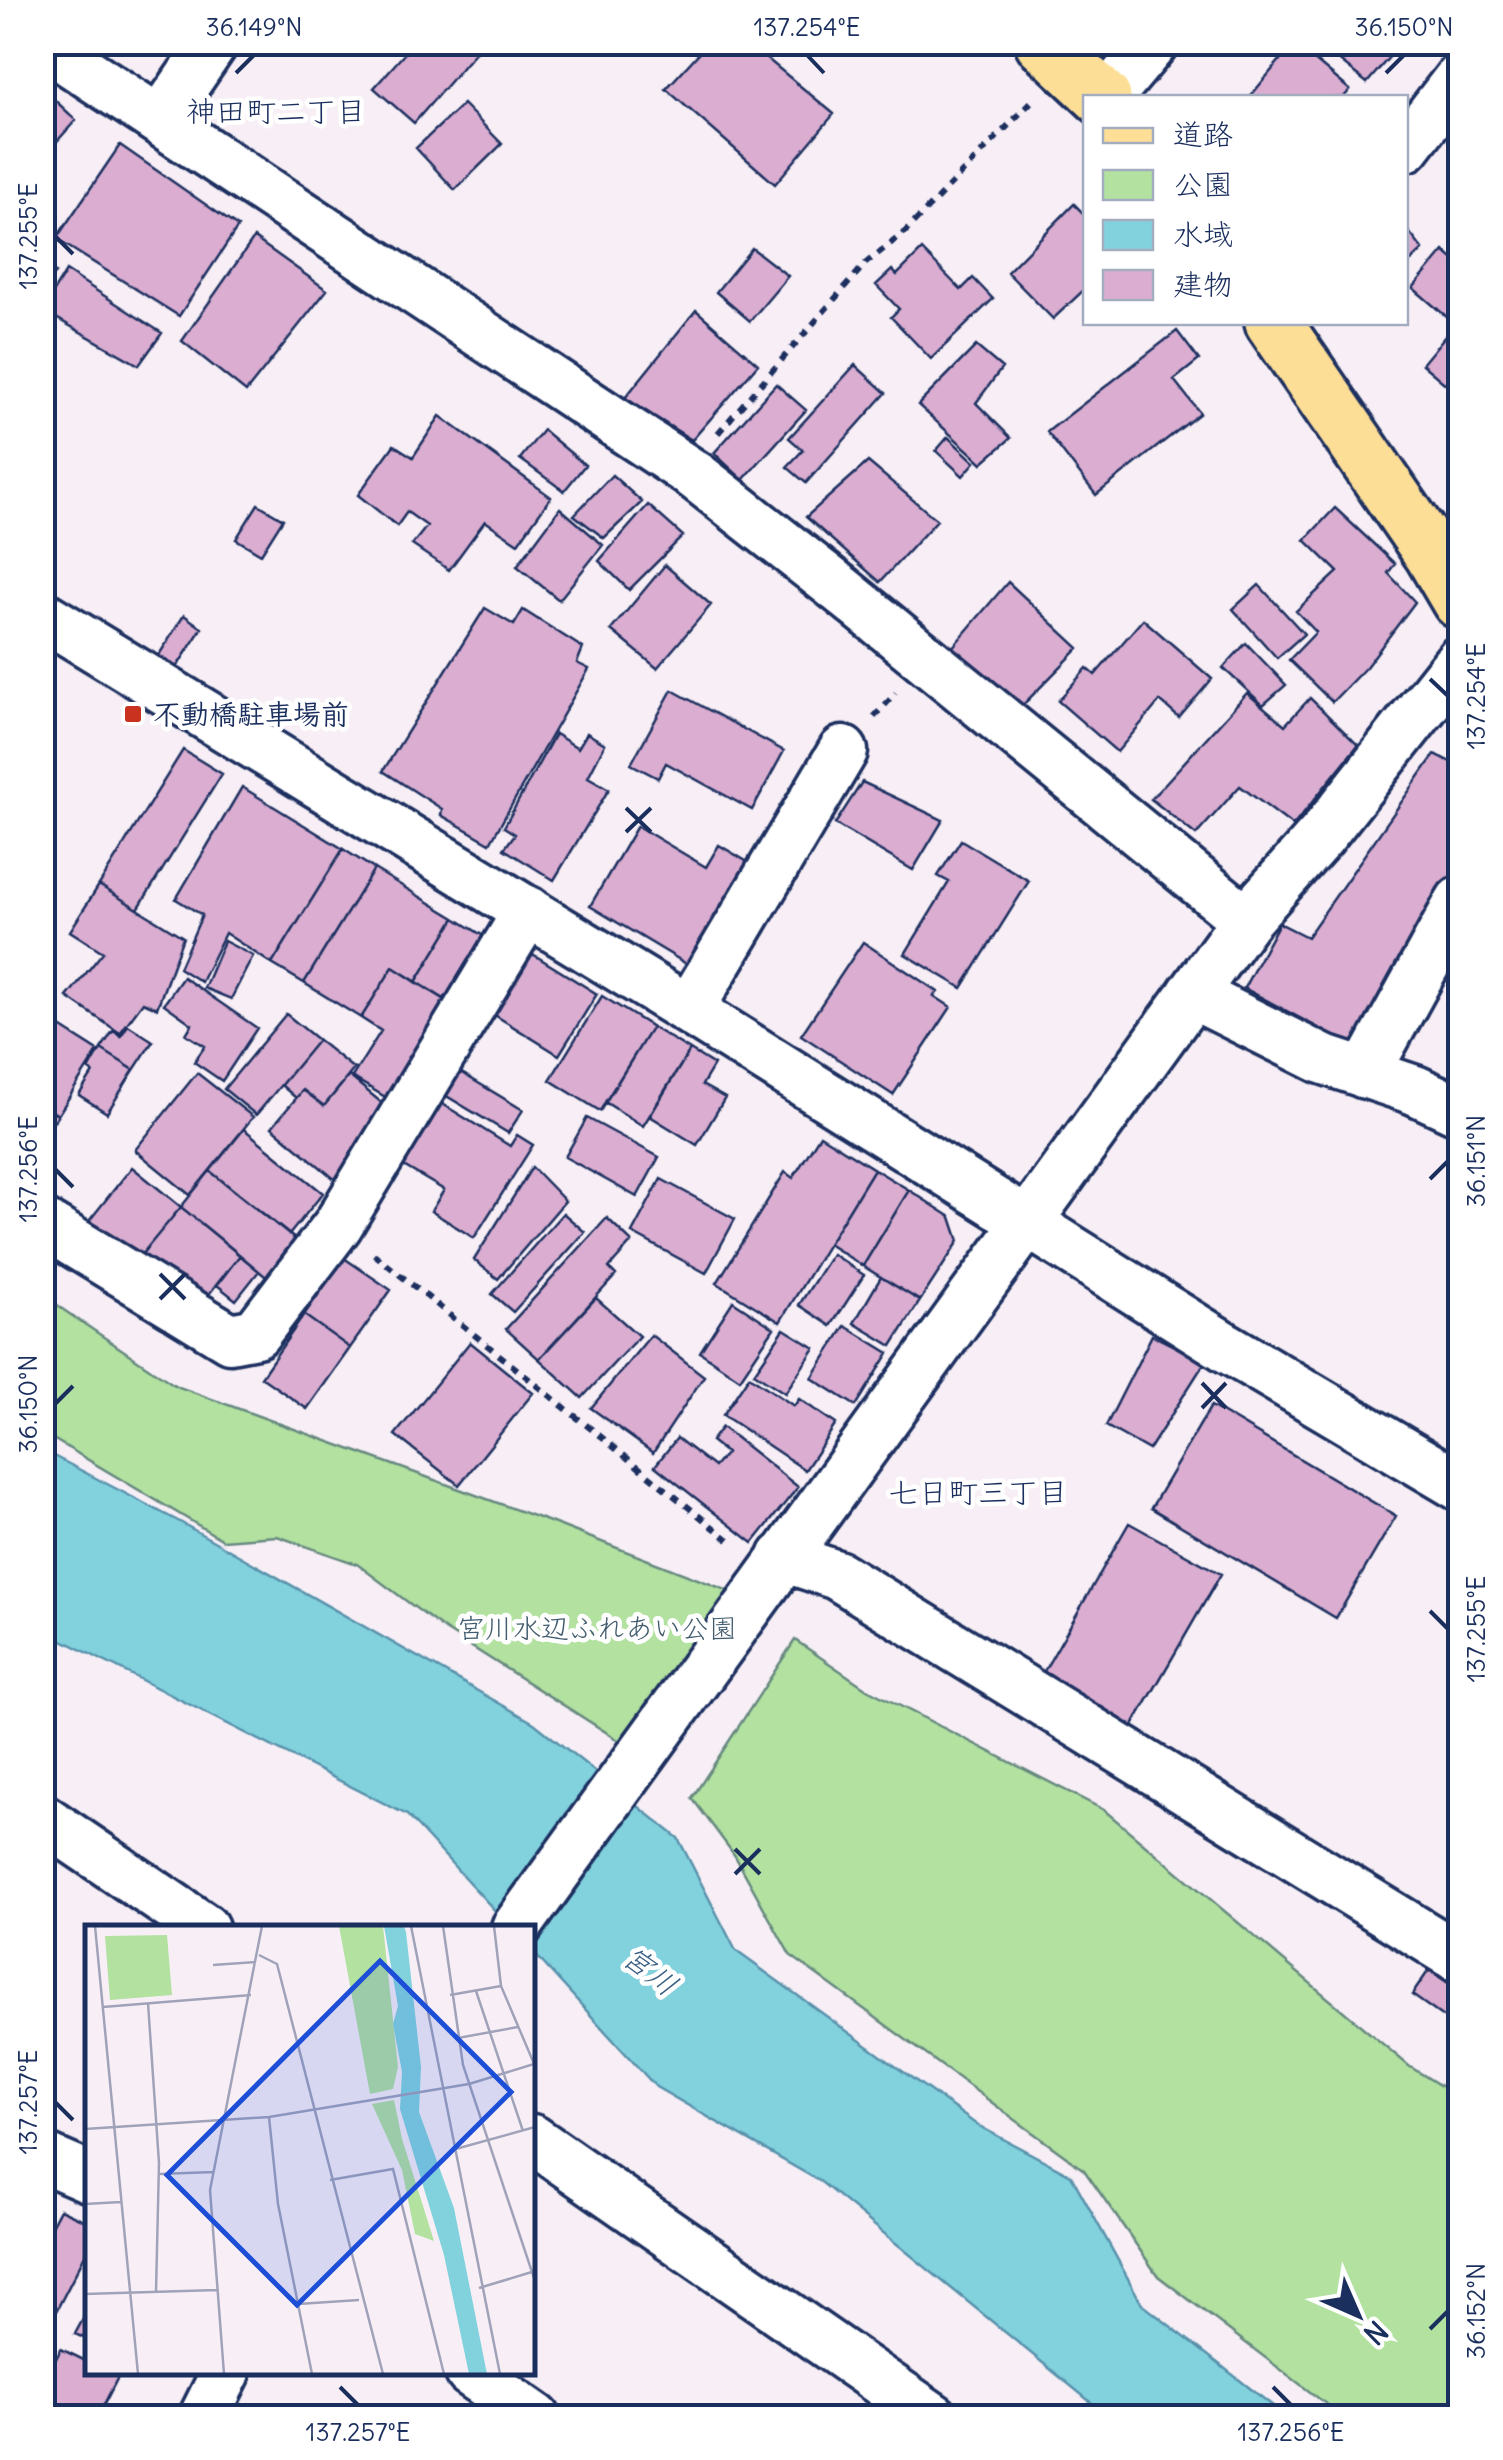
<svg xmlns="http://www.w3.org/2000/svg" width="1503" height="2460" font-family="Delius,'Klee One',sans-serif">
<rect width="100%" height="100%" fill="#f8eff6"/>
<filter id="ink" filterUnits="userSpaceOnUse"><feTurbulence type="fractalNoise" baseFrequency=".01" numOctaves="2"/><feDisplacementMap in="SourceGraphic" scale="20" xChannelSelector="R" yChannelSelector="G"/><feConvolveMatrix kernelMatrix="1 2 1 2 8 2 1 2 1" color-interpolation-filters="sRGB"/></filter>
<g filter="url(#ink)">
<path fill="#b2e1a0" stroke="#66887f" stroke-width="2.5" d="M43,1296L176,1386L550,1522L729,1591L620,1741L445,1630L357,1564L277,1536L223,1540L43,1433Z
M795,1640L867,1689L1104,1810L1409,2066L1460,2098V2417H1343L1158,2276L1084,2170L790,1955L735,1856L692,1798Z"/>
<path fill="#82d2de" stroke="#5991ab" stroke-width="2.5" d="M42,1450L180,1522L534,1723L678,1838L736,1951L977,2125L1071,2175L1142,2304L1287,2417H1109L821,2182L656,2087L533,1952L532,1928L510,1927L407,1815L43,1630Z"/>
<path fill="#dbaed1" stroke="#1b2f5e" stroke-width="2.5" d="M392,42H484L414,123L374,88L405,53Z
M709,42H747L834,114L775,184L666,89Z
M1091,42H1126L1109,59Z
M1316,42H1402L1367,83Z
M1294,43L1350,90L1343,98H1249Z
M42,88L76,120L42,158Z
M463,104L502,144L455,190L416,148Z
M120,145L238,227L179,316L56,239Z
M1074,204L1086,216V288L1053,319L1007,272Z
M1406,228L1423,250L1406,266Z
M254,238L327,290L246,392L182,341Z
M752,248L788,276L750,321L716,292Z
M922,250L961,290L973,278L993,299L931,359L891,317L899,309L876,285L892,270L897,275Z
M1444,251L1460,265V376L1450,388L1422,364L1455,324L1413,288Z
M42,261L55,273L42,287Z
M66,271L162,333L139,365L42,310Z
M696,310L758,364L692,440L625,398Z
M1177,331L1199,360L1174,380L1200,413L1096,495L1047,432Z
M976,346L1002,368L976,403L1011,438L982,463L918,405Z
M855,365L886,393L806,483L787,467L803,450L789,438Z
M776,384L806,410L743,480L714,453Z
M440,416L551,497L518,543L485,521L449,570L412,545L427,526L407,512L397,526L358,495L394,445L413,457Z
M543,430L585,465L564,491L520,459Z
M948,437L975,462L963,476L936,451Z
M868,462L937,520L880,582L806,517Z
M612,475L642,502L604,538L574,515Z
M258,504L283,519L261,554L236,539Z
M648,505L683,536L629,590L599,561Z
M560,508L603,545L559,600L517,566Z
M1335,508L1395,564L1388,573L1415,602L1366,667L1332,702L1289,660L1316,632L1296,611L1338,572L1305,540Z
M665,565L711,605L657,668L611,630Z
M1008,582L1079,648L1019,709L951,649Z
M1259,585L1304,634L1277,658L1233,609Z
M485,608L514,625L523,610L583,648L577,663L589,669L490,843L441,815L442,809L383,771Z
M184,615L202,628L171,676L152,666Z
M1143,619L1212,679L1179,718L1160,701L1117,752L1058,701L1087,668L1095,675Z
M1246,643L1286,685L1263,705L1223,668Z
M672,690L784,751L752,810L666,763L658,778L631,764Z
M1247,693L1285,725L1310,698L1358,745L1293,826L1240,786L1196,835L1151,799Z
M587,733L605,744L588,777L609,789L554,880L504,849L515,834L504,827L555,734L578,748Z
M183,750L222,774L138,909L99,885Z
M1435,754L1460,767V873L1363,1052L1244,988L1279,923L1307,937Z
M862,782L943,820L913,870L835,824Z
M242,787L343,849L272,964L225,933L201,982L179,968L202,915L176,899Z
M637,826L706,867L719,845L756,867L695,969L590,906Z
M961,840L1029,881L962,988L905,954L949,882L938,876Z
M343,849L374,869L304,983L272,964Z
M374,869L455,918L416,982L393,967L361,1018L304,983Z
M99,885L183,937L157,1008L143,1002L120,1033L67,997L103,952L70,931Z
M455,918L496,944L457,1007L416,982Z
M224,941L253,956L231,999L204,988Z
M863,942L938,992L934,996L951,1007L893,1095L801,1035Z
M523,948L597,994L559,1055L485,1009Z
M393,967L457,1007L397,1104L352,1077L381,1031L361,1018Z
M183,977L257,1028L222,1081L194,1062L205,1046L186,1034L192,1024L164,1004Z
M602,996L652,1027L600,1111L550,1080Z
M286,1014L318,1040L256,1115L224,1089Z
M43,1016L98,1051L58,1115L42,1105Z
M128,1025L153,1041L134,1070L101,1049L113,1031L121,1036Z
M652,1027L690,1050L643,1126L605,1102Z
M318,1040L354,1069L324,1106L303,1090L296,1098L281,1085Z
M101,1049L134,1070L107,1113L79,1095L93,1073L89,1070Z
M690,1050L714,1065L702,1085L725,1098L697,1145L650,1116Z
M455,1069L523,1110L508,1133L440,1092Z
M197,1073L253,1117L190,1195L135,1150Z
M349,1076L399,1117L343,1186L272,1127L303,1090L324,1106Z
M441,1103L510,1146L517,1135L533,1145L474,1238L431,1211L444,1190L402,1165Z
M42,1105L58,1115L42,1139Z
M587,1118L659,1157L637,1197L565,1157Z
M244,1129L323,1193L289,1235L210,1171Z
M820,1135L874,1169L780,1322L717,1283L785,1172L793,1178Z
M132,1167L181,1207L137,1260L89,1221Z
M532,1167L565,1201L498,1279L474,1260Z
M874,1169L909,1190L863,1266L828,1244Z
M210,1171L301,1244L271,1281L181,1207Z
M661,1179L735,1219L706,1273L632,1233Z
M909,1190L951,1217L959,1241L920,1301L863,1266Z
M181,1207L240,1255L198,1308L137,1260Z
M563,1213L585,1232L513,1312L492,1294Z
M607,1218L632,1242L609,1268L616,1275L539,1359L506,1329Z
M832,1254L864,1275L831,1326L799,1305Z
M240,1255L259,1271L236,1300L217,1285Z
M344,1258L391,1290L350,1348L304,1315Z
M881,1277L920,1301L892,1346L854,1323Z
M596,1298L639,1336L582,1398L539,1359Z
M733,1301L774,1328L740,1379L700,1352Z
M304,1315L350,1348L307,1409L261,1377Z
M845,1326L889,1353L856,1406L812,1378Z
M784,1329L815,1348L785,1393L754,1373Z
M651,1335L704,1376L653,1453L591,1408Z
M1152,1335L1205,1362L1149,1450L1106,1426Z
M470,1342L533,1393L459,1485L395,1435Z
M749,1376L794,1406L799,1399L836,1424L805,1470L723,1415Z
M1211,1406L1396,1516L1336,1618L1151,1508Z
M722,1427L798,1487L753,1543L655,1466L677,1438L714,1467L726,1453L711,1441Z
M1129,1523L1221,1574L1130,1731L1039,1680Z
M1429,1970L1460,1991V2029L1412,1995Z
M60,2209L88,2222V2249L54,2315L42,2309V2243Z
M88,2310V2340L75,2334Z
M61,2349L88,2362V2372H108L118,2377L97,2418H42V2386Z"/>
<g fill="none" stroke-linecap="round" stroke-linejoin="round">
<g stroke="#1b2f5e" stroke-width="55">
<path id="minor" d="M42,43L696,476L840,589L1246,920
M1107,98L1154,42
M160,121L214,42
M1406,147L1460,77
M42,615L689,1010L1224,1346L1460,1486
M1192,994L1322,1059L1415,1090L1460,1111
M689,1010L843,751
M1365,1074L1460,901
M42,1223L230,1338L256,1333L338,1225L528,911
M783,1557L837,1575L1460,1958
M42,1818L204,1928
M516,1928L1246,920L1321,836L1460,660
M532,2139L934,2418
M42,2157L88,2177
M470,2372L536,2418
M203,2418L226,2372"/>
</g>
<g stroke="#1b2f5e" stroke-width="62">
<path id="major" d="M1043,42L1103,98
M1273,322L1433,555L1460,601"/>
</g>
<path stroke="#1b2f5e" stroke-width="6" stroke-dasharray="8 8" stroke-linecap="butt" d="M718,433L866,263L905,232L1032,101
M874,717L896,693
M374,1254L734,1544"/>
<use href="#minor" stroke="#fff" stroke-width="48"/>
<use href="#major" stroke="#fdde96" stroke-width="55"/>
</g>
</g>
<path fill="none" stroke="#1b2f5e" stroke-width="4" d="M807,55L824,73M236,73L254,55M1386,73L1404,55M55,236L73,254M1430,679L1448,696M626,808L651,832M626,832L651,808M55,1169L73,1187M1430,1179L1448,1161M160,1274L185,1299M160,1299L185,1274M1202,1383L1226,1408M55,1404L73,1386M1202,1408L1226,1383M1430,1611L1448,1629M735,1849L760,1874M735,1874L760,1849M55,2102L73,2120M1430,2329L1448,2311M340,2387L358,2405M1273,2387L1291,2405"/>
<rect fill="#c8321e" stroke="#fff" stroke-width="4" x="123" y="704" width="20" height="20" rx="5"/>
<g text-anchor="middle" stroke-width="9" stroke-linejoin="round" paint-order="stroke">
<g font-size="28" font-weight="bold" fill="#1b2f5e" stroke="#fff" text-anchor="start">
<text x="153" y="724">不動橋駐車場前</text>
</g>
<g font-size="28" fill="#415c6e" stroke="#fff">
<text x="597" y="1638">宮川水辺ふれあい公園</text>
</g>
<g font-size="30" fill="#1b2f5e" stroke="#fff">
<text x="276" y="122">神田町二丁目</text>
<text x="978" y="1503">七日町三丁目</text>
</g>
<g font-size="30" font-style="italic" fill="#3a6084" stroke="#fff">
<text transform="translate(650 1971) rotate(38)" y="10">宮川</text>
</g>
</g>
<g transform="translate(85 1925)">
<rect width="450" height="450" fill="#f8eff6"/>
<path d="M254,1H298L313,142L308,164L285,169ZM82,10L87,70L25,75L20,11ZM309,175L317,214L349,316L330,309L317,245L287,179Z" fill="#b2e1a0"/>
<path d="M299,1H319L321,7L336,142L334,187L369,283L402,449H384L359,330L315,184L317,147L308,99L313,81Z" fill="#82d2de"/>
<path fill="none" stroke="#a0a2b9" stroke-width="2.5" d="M10,1L53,449M326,1L415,449M358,1L378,140L450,356M409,1L416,61L450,141M174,30L192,39L298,449M128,40L171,37M391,66L438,206M365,70L416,61M63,78L74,238L71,367M18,82L166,70M373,113L433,102M184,192L193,279L227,449M0,204L184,192L384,159L449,139M367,225L450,202M74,249L129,247M245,255L308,244L359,449M0,279L36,277M394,363L450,346M0,369L132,365M213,379L274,375M139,449L125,265L177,1"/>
<path fill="#1d4ed8" fill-opacity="0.15" stroke="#1d4ed8" stroke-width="5" d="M295,36L426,167L212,380L82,250Z"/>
<rect width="450" height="450" fill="none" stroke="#1b2f5e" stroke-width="5"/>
</g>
<rect width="1503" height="2460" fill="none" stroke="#fff" stroke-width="110"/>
<rect x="1083" y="95" width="325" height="230" fill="#ffffff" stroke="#a4acbf" stroke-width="2.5"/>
<rect x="1103" y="128" width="50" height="15" fill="#fdde96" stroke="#a4acbf" stroke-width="2.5"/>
<text x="1173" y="145" font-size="30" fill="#1b2f5e">道路</text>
<rect x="1103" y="170" width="50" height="30" fill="#b2e1a0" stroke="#a4acbf" stroke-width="2.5"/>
<text x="1173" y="195" font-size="30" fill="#1b2f5e">公園</text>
<rect x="1103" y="220" width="50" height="30" fill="#82d2de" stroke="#a4acbf" stroke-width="2.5"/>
<text x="1173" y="245" font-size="30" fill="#1b2f5e">水域</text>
<rect x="1103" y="270" width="50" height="30" fill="#dbaed1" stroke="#a4acbf" stroke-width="2.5"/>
<text x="1173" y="295" font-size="30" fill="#1b2f5e">建物</text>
<g transform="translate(1358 2315) rotate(135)" stroke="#ffffff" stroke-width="8" paint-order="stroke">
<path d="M0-8L18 38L0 25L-18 38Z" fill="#1b2f5e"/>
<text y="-15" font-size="28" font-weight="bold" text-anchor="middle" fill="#1b2f5e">N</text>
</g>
<rect x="55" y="55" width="1393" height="2350" fill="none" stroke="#1b2f5e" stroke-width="4"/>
<g font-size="25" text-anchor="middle" fill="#1b2f5e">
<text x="254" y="36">36.149°N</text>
<text x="807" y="36">137.254°E</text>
<text x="1404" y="36">36.150°N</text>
<text transform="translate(28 236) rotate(-90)" y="9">137.255°E</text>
<text transform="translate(1476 696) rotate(-90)" y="9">137.254°E</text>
<text transform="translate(1476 1161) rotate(-90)" y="9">36.151°N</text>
<text transform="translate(28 1169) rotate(-90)" y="9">137.256°E</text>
<text transform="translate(28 1404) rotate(-90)" y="9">36.150°N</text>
<text transform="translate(1476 1629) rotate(-90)" y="9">137.255°E</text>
<text transform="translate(28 2102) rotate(-90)" y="9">137.257°E</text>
<text transform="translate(1476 2311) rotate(-90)" y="9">36.152°N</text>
<text x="358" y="2441">137.257°E</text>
<text x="1291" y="2441">137.256°E</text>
</g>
</svg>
